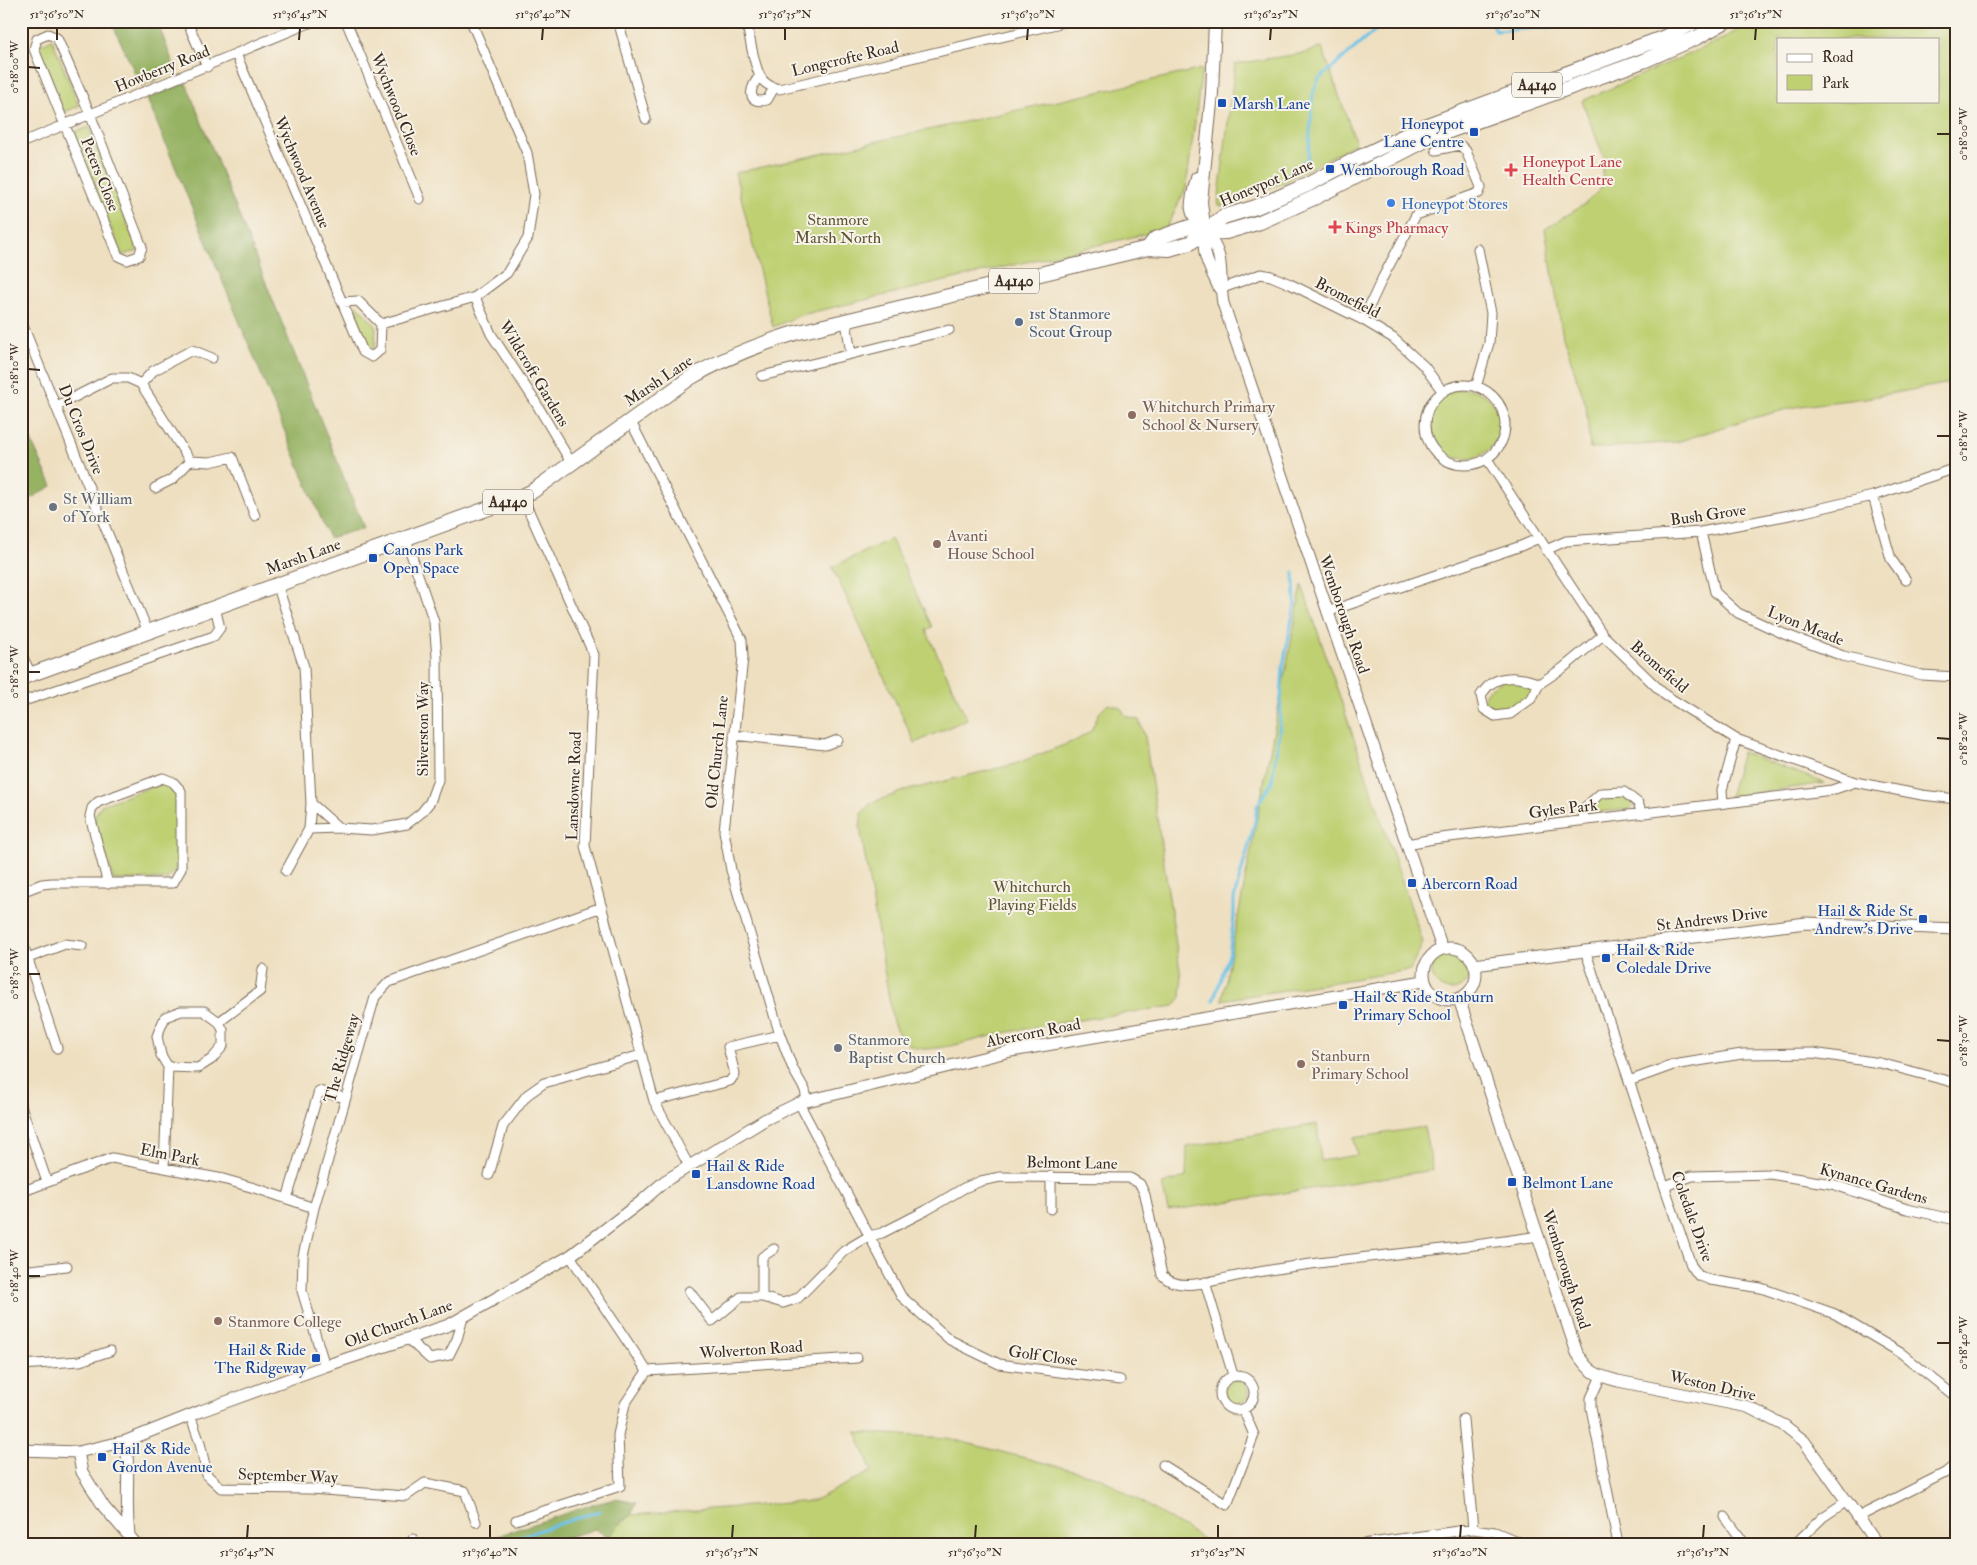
<svg xmlns="http://www.w3.org/2000/svg" width="1977" height="1565" font-family="'IM FELL Double Pica',serif">
<rect width="100%" height="100%" fill="#f7f3e8"/>
<filter id="ink" filterUnits="userSpaceOnUse"><feTurbulence type="fractalNoise" baseFrequency=".02" numOctaves="2"/><feDisplacementMap in="SourceGraphic" scale="10" xChannelSelector="R" yChannelSelector="G"/><feConvolveMatrix kernelMatrix="1 2 1 2 8 2 1 2 1" color-interpolation-filters="sRGB"/></filter>
<filter id="wash" filterUnits="userSpaceOnUse"><feTurbulence type="fractalNoise" baseFrequency=".0096" numOctaves="4" result="noise"/><feDisplacementMap in="SourceGraphic" scale="20" xChannelSelector="R" yChannelSelector="G"/><feGaussianBlur stdDeviation="1.12" result="paint"/><feColorMatrix in="noise" values="0 0 0 0 0 0 0 0 0 0 0 0 0 0 0 0 0 1.4 0 .05"/><feComposite in="paint" operator="in"/></filter>
<g filter="url(#wash)">
<rect width="100%" height="100%" fill="#eedfc0"/>
<path fill="#bed072" stroke="#7c7d48" fill-rule="evenodd" d="M1751,21H1956V382L1866,398L1800,406L1745,420L1677,442L1590,449L1586,405L1563,337L1545,229L1585,204L1601,188L1604,158L1582,101L1725,38ZM1778,39H1938V101H1778Z
M52,39L79,106L64,112L38,46Z
M1322,47L1356,143L1283,183L1221,206L1218,204L1235,64L1305,53Z
M1202,69L1186,188L1166,229L801,315L773,327L735,173Z
M89,127L138,251L122,255L73,133Z
M357,305L376,326L375,347L367,350L351,309Z
M1430 424a35 35 0 1 1 70 0a35 35 0 1 1-70 0Z
M891,539L932,627L926,630L967,719L915,743L832,567Z
M1302,585L1423,943L1410,970L1222,1000Z
M1506,679L1534,685L1530,698L1509,710L1494,708L1488,704L1485,700V694L1489,689Z
M1108,704L1120,707L1126,716L1139,720L1145,737L1182,984L1181,997L1174,1006C1118,1014 1063,1022 1008,1032C984,1037 948,1049 925,1049C908,1049 898,1036 893,1022L860,827L862,813L871,803L904,791L1015,764L1077,740L1091,731L1099,713Z
M1742,752L1825,783L1729,797Z
M163,783L176,792L178,866L167,879L114,880L94,818L101,805Z
M1618,795L1633,803V806L1630,809L1589,813L1588,808L1602,797Z
M1432 971a19 19 0 1 1 38 0a19 19 0 1 1-38 0Z
M1317,1124L1321,1161L1357,1155L1354,1138L1424,1127L1433,1170L1168,1211L1162,1184L1186,1177L1187,1147Z
M1224 1392a12 12 0 1 1 24 0a12 12 0 1 1-24 0Z
M856,1432L947,1438L1100,1477L1211,1544H606L611,1532L631,1515L813,1501L872,1471Z"/>
<path fill="#96b264" stroke="#686e41" d="M111,21H157L176,71L141,86Z
M186,83L364,528L329,538L147,99Z
M21,419L52,486L21,504Z
M615,1499L637,1503L631,1515L622,1521L609,1537L595,1529L543,1544H473L588,1506Z"/>
<g fill="none" stroke-linecap="round" stroke-linejoin="round">
<path stroke="#6ac2e7" stroke-width="3" d="M1491,21L1496,31L1635,21
M1287,175L1308,158L1313,93L1319,79L1386,21
M1213,1001L1229,955L1234,916V899L1255,822L1257,806L1272,782L1279,733L1283,666L1295,604L1294,573
M497,1544L599,1511"/>
</g>
</g>
<g filter="url(#ink)">
<g fill="none" stroke-linecap="round" stroke-linejoin="round">
<g stroke="#7a6957" stroke-width="11">
<path id="minor" d="M187,21L207,67
M346,21L420,199
M618,21L646,119
M746,21C750,36 753,63 760,76C763,83 772,88 779,89L1069,21
M48,34L57,38L90,114L142,247L139,256L127,260L118,256L34,49L37,39Z
M236,54L342,302L358,301L381,324L475,297L507,273L528,238L534,194L527,153L471,21
M760,76C750,86 745,105 767,100L774,88
M21,143L314,21
M1220,289L1261,274L1271,276L1290,284L1363,320L1393,338L1424,366L1443,392
M475,297L491,334L533,398L572,464
M342,302L363,352L372,357L380,350L381,324
M1363,320L1383,277L1416,215L1479,193L1481,187L1466,151L1460,145L1436,150
M21,321L148,632
M846,321L851,354
M762,376L949,330
M141,384L153,371L192,350L212,358
M1425 425a40 40 0 1 1 80 0a40 40 0 1 1-80 0Z
M1476,387L1489,343L1491,313L1478,249
M57,406L112,378H128L141,384L190,461
M630,420L742,640L743,658L724,831L731,870L780,1035L793,1069L805,1090L807,1100
M1487,459L1603,635L1665,695L1736,739L1855,782L1922,795L1956,799
M155,488L173,479L190,461L210,462L232,457L255,516
M522,496L594,655L585,846L654,1101L689,1166
M1873,496L1891,559L1906,580
M1701,532L1715,592L1738,613L1784,634L1843,656L1922,675L1956,677
M1546,550L1566,541L1701,532L1805,512L1873,496L1956,468
M277,584L304,667L311,803L339,828L372,830L407,824L421,813L430,802L438,780L437,657L434,622L406,539
M1327,612L1521,546L1539,538
M21,654L31,674
M1539,684C1526,678 1505,674 1492,683C1488,685 1484,691 1481,695L1484,709L1495,716L1510,714L1532,698L1539,684L1563,668L1603,635
M21,702L214,636L220,628L215,607
M734,735L825,745L838,740
M1723,803L1722,790L1736,739
M1583,821L1584,808L1601,793L1624,792L1638,803L1642,814
M309,829L311,803
M1407,844L1433,839L1832,790L1855,782
M286,871L309,829L339,828
M21,892L42,884L52,883H173L181,869V791L173,782L163,778L98,802L92,808L90,816L108,884
M21,938L57,1048
M1585,950L1691,1265L1698,1275L1710,1280L1761,1288L1835,1314L1901,1353L1956,1397
M28,958L65,944L82,946
M181,1011H204L219,1022L223,1030V1046L212,1059L198,1068L168,1067L161,1055L157,1036L165,1017Z
M219,1022L260,991L263,969
M1629,1081L1673,1065L1742,1054L1813,1053L1880,1063L1956,1083
M654,1101L730,1081L735,1074L728,1047L780,1035
M799,1103L901,1296L950,1340L999,1364L1120,1380
M21,1106L47,1182
M164,1168L168,1067
M489,1175L503,1126L527,1095L544,1083L641,1055
M1051,1176V1209
M1665,1186L1692,1176L1770,1174L1832,1184L1907,1209L1956,1220
M21,1192L112,1158L223,1179L261,1190L314,1208
M287,1199L319,1091L345,1098
M570,1256L647,1371
M21,1271L67,1266
M1205,1282L1233,1375
M689,1291L712,1321L741,1297H762L783,1303L798,1298L844,1251L869,1236L882,1233L925,1211L964,1188L981,1181L1000,1177L1130,1178L1140,1184L1145,1195L1162,1275C1178,1292 1206,1282 1227,1278C1289,1265 1352,1259 1415,1252C1456,1248 1498,1242 1539,1236
M762,1297V1257L774,1249
M408,1339L430,1359L449,1355L457,1339L463,1318
M21,1365L80,1361L110,1351
M325,1366L302,1291L303,1256L314,1208L375,997L389,982L602,907
M647,1371L857,1358
M1220 1393a17 17 0 1 1 34 0a17 17 0 1 1-34 0Z
M1601,1376L1591,1398V1408L1618,1544
M190,1415L200,1443L207,1475L221,1488L310,1489L406,1496L425,1483L465,1491L476,1522
M1463,1419L1473,1529
M1163,1465L1227,1505L1254,1435L1243,1409
M1725,1517L1745,1544
M1858,1517L1945,1473L1956,1464
M516,1520L620,1486L618,1435L625,1404L647,1371
M413,1539V1544
M1363,1544L1473,1529L1495,1532L1524,1544
M1795,1544L1823,1517L1847,1501"/>
</g>
<g stroke="#7a6957" stroke-width="13">
<path id="tertiary" d="M1205,233C1227,255 1218,275 1223,303L1442,948
M1205,233C1201,254 1210,268 1219,288
M1424 974a26 26 0 1 1 52 0a26 26 0 1 1-52 0Z
M1474,965L1806,923L1956,929
M1459,999L1577,1353C1589,1373 1596,1375 1618,1381L1748,1407L1785,1426L1804,1441L1877,1544
M126,1441C130,1472 125,1503 129,1535
M21,1450L78,1452L126,1441L201,1411L325,1366L449,1325L570,1256L642,1201L665,1181L766,1119L799,1103L1011,1051L1424,981
M78,1452L82,1472L104,1507L136,1544"/>
</g>
<g stroke="#7a6957" stroke-width="14">
<path id="secondary" d="M1197,178C1191,205 1186,208 1204,231
M1205,233L1201,202L1212,93L1215,21"/>
</g>
<g stroke="#7a6957" stroke-width="16">
<path id="primary" d="M1148,248L1155,239L1189,227L1205,233L1226,232L1260,222L1318,196L1430,138L1643,61L1698,37L1726,21
M21,678L522,496L533,491L690,378C723,358 757,345 795,333L1148,248L1169,249L1190,243L1223,217L1256,207L1307,185L1360,157L1427,125L1665,37L1697,21"/>
</g>
<use href="#minor" stroke="#fff" stroke-width="9"/>
<use href="#tertiary" stroke="#fff" stroke-width="11"/>
<use href="#secondary" stroke="#fff" stroke-width="12"/>
<use href="#primary" stroke="#fff" stroke-width="14"/>
</g>
</g>
<path fill="none" stroke="#3b2a1e" stroke-width="2" d="M57,40V28M299,40L300,28M542,40L543,28M785,40V28M1027,40L1028,28M1270,40L1271,28M1513,40V28M1755,40L1756,28M28,67L40,68M1937,134H1950M28,369L40,370M1937,436H1950M28,672H40M1937,738L1950,739M28,974H40M1937,1040L1950,1041M28,1276H40M1937,1343H1950M247,1538L248,1525M490,1538V1525M732,1538L733,1525M975,1538L976,1525M1218,1538V1525M1460,1538L1461,1525M1703,1538L1704,1525"/>
<g fill="#1a4fb4" stroke="#f7f3e8" stroke-width="2">
<rect x="1217" y="98" width="10" height="10" rx="2.5"/>
<rect x="1469" y="127" width="10" height="10" rx="2.5"/>
<rect x="1325" y="164" width="10" height="10" rx="2.5"/>
<rect x="368" y="553" width="10" height="10" rx="2.5"/>
<rect x="1407" y="878" width="10" height="10" rx="2.5"/>
<rect x="1918" y="914" width="10" height="10" rx="2.5"/>
<rect x="1601" y="953" width="10" height="10" rx="2.5"/>
<rect x="1338" y="1000" width="10" height="10" rx="2.5"/>
<rect x="691" y="1169" width="10" height="10" rx="2.5"/>
<rect x="1507" y="1177" width="10" height="10" rx="2.5"/>
<rect x="311" y="1353" width="10" height="10" rx="2.5"/>
<rect x="97" y="1452" width="10" height="10" rx="2.5"/>
</g>
<g fill="#e0444e" stroke="#f7f3e8" stroke-width="2">
<path d="M1508.5 162.5h5v5h5v5h-5v5h-5v-5h-5v-5h5z"/>
<path d="M1332.5 219.5h5v5h5v5h-5v5h-5v-5h-5v-5h5z"/>
</g>
<circle fill="#3f7fe0" stroke="#f7f3e8" stroke-width="2" cx="1391" cy="203" r="5"/>
<circle fill="#5c6f8a" stroke="#f7f3e8" stroke-width="2" cx="1019" cy="322" r="5"/>
<g fill="#8d6e63" stroke="#f7f3e8" stroke-width="2">
<circle cx="1132" cy="415" r="5"/>
<circle cx="937" cy="544" r="5"/>
<circle cx="1301" cy="1064" r="5"/>
<circle cx="218" cy="1321" r="5"/>
</g>
<g fill="#6b7280" stroke="#f7f3e8" stroke-width="2">
<circle cx="53" cy="507" r="5"/>
<circle cx="838" cy="1048" r="5"/>
</g>
<g text-anchor="middle" stroke-width="4" stroke-linejoin="round" paint-order="stroke">
<g fill="#f7f3e8" stroke="#73665b" stroke-width="1">
<rect x="1512" y="72.5" width="50" height="25" rx="4"/>
<rect x="989" y="268.5" width="50" height="25" rx="4"/>
<rect x="483" y="489.5" width="50" height="25" rx="4"/>
</g>
<g font-size="15" font-weight="bold" fill="#3b2a1e">
<text x="1537" y="90">A4140</text>
<text x="1014" y="286">A4140</text>
<text x="508" y="507">A4140</text>
</g>
<g font-size="16" fill="#3b2a1e" stroke="#f7f3e8">
<text transform="translate(845 58) rotate(-13)" y="6">Longcrofte Road</text>
<text transform="translate(162 68) rotate(-22)" y="6">Howberry Road</text>
<text transform="translate(397 104) rotate(68)" y="6">Wychwood Close</text>
<text transform="translate(303 172) rotate(67)" y="6">Wychwood Avenue</text>
<text transform="translate(101 174) rotate(68)" y="6">Peters Close</text>
<text transform="translate(1266 182) rotate(-23)" y="6">Honeypot Lane</text>
<text transform="translate(1348 297) rotate(27)" y="6">Bromefield</text>
<text transform="translate(535 373) rotate(59)" y="6">Wildcroft Gardens</text>
<text transform="translate(658 380) rotate(-34)" y="6">Marsh Lane</text>
<text transform="translate(82 429) rotate(68)" y="6">Du Cros Drive</text>
<text transform="translate(1708 514) rotate(-8)" y="6">Bush Grove</text>
<text transform="translate(303 556) rotate(-20)" y="6">Marsh Lane</text>
<text transform="translate(1345 614) rotate(71)" y="6">Wemborough Road</text>
<text transform="translate(1806 625) rotate(22)" y="6">Lyon Meade</text>
<text transform="translate(1660 666) rotate(41)" y="6">Bromefield</text>
<text transform="translate(422 729) rotate(-90)" y="6">Silverston Way</text>
<text transform="translate(716 752) rotate(-84)" y="6">Old Church Lane</text>
<text transform="translate(573 786) rotate(-88)" y="6">Lansdowne Road</text>
<text transform="translate(1563 808) rotate(-7)" y="6">Gyles Park</text>
<text transform="translate(1712 918) rotate(-7)" y="6">St Andrews Drive</text>
<text transform="translate(1033 1032) rotate(-11)" y="6">Abercorn Road</text>
<text transform="translate(341 1058) rotate(-74)" y="6">The Ridgeway</text>
<text transform="translate(170 1154) rotate(11)" y="6">Elm Park</text>
<text transform="translate(1072 1162) rotate(1)" y="6">Belmont Lane</text>
<text transform="translate(1874 1183) rotate(16)" y="6">Kynance Gardens</text>
<text transform="translate(1693 1216) rotate(70)" y="6">Coledale Drive</text>
<text transform="translate(1567 1269) rotate(72)" y="6">Wemborough Road</text>
<text transform="translate(398 1323) rotate(-20)" y="6">Old Church Lane</text>
<text transform="translate(751 1349) rotate(-4)" y="6">Wolverton Road</text>
<text transform="translate(1043 1355) rotate(8)" y="6">Golf Close</text>
<text transform="translate(1713 1385) rotate(13)" y="6">Weston Drive</text>
<text transform="translate(288 1475) rotate(2)" y="6">September Way</text>
</g>
<g font-size="16" fill="#164399" stroke="#f7f3e8" text-anchor="start">
<text x="1232" y="109">Marsh Lane</text>
<text x="1464" y="129" text-anchor="end">Honeypot<tspan x="1464" dy="18">Lane Centre</tspan></text>
<text x="1340" y="175">Wemborough Road</text>
<text x="383" y="555">Canons Park<tspan x="383" dy="18">Open Space</tspan></text>
<text x="1422" y="889">Abercorn Road</text>
<text x="1913" y="916" text-anchor="end">Hail &amp; Ride St<tspan x="1913" dy="18">Andrew's Drive</tspan></text>
<text x="1616" y="955">Hail &amp; Ride<tspan x="1616" dy="18">Coledale Drive</tspan></text>
<text x="1353" y="1002">Hail &amp; Ride Stanburn<tspan x="1353" dy="18">Primary School</tspan></text>
<text x="706" y="1171">Hail &amp; Ride<tspan x="706" dy="18">Lansdowne Road</tspan></text>
<text x="1522" y="1188">Belmont Lane</text>
<text x="306" y="1355" text-anchor="end">Hail &amp; Ride<tspan x="306" dy="18">The Ridgeway</tspan></text>
<text x="112" y="1454">Hail &amp; Ride<tspan x="112" dy="18">Gordon Avenue</tspan></text>
</g>
<g font-size="16" fill="#be3a42" stroke="#f7f3e8" text-anchor="start">
<text x="1522" y="167">Honeypot Lane<tspan x="1522" dy="18">Health Centre</tspan></text>
<text x="1345" y="233">Kings Pharmacy</text>
</g>
<g font-size="16" fill="#366cbe" stroke="#f7f3e8" text-anchor="start">
<text x="1401" y="209">Honeypot Stores</text>
</g>
<g font-size="16" fill="#5c5433" stroke="#f7f3e8">
<text x="838" y="225">Stanmore<tspan x="838" dy="18">Marsh North</tspan></text>
<text x="1032" y="892">Whitchurch<tspan x="1032" dy="18">Playing Fields</tspan></text>
</g>
<g font-size="16" fill="#4e5e75" stroke="#f7f3e8" text-anchor="start">
<text x="1029" y="319">1st Stanmore<tspan x="1029" dy="18">Scout Group</tspan></text>
</g>
<g font-size="16" fill="#785e54" stroke="#f7f3e8" text-anchor="start">
<text x="1142" y="412">Whitchurch Primary<tspan x="1142" dy="18">School &amp; Nursery</tspan></text>
<text x="947" y="541">Avanti<tspan x="947" dy="18">House School</tspan></text>
<text x="1311" y="1061">Stanburn<tspan x="1311" dy="18">Primary School</tspan></text>
<text x="228" y="1327">Stanmore College</text>
</g>
<g font-size="16" fill="#5b616d" stroke="#f7f3e8" text-anchor="start">
<text x="63" y="504">St William<tspan x="63" dy="18">of York</tspan></text>
<text x="848" y="1045">Stanmore<tspan x="848" dy="18">Baptist Church</tspan></text>
</g>
</g>
<rect width="1977" height="1565" fill="none" stroke="#f7f3e8" stroke-width="55"/>
<rect x="1777" y="38" width="162" height="65" fill="#f7f3e8" stroke="#aca397"/>
<rect x="1787" y="54" width="25" height="8" fill="#ffffff" stroke="#aca397"/>
<text x="1822" y="62" font-size="15" fill="#3b2a1e">Road</text>
<rect x="1787" y="75" width="25" height="15" fill="#bed072" stroke="#aca397"/>
<text x="1822" y="88" font-size="15" fill="#3b2a1e">Park</text>
<rect x="28" y="28" width="1922" height="1510" fill="none" stroke="#3b2a1e" stroke-width="2"/>
<g font-size="12" text-anchor="middle" fill="#3b2a1e">
<text x="57" y="18">51°36'50"N</text>
<text x="300" y="18">51°36'45"N</text>
<text x="543" y="18">51°36'40"N</text>
<text x="785" y="18">51°36'35"N</text>
<text x="1028" y="18">51°36'30"N</text>
<text x="1271" y="18">51°36'25"N</text>
<text x="1513" y="18">51°36'20"N</text>
<text x="1756" y="18">51°36'15"N</text>
<text transform="translate(14 67) rotate(-90)" y="4">0°18'00"W</text>
<text transform="translate(1963 134) rotate(-90)" y="4">0°18'00"W</text>
<text transform="translate(14 369) rotate(-90)" y="4">0°18'10"W</text>
<text transform="translate(1963 436) rotate(-90)" y="4">0°18'10"W</text>
<text transform="translate(14 672) rotate(-90)" y="4">0°18'20"W</text>
<text transform="translate(1963 739) rotate(-90)" y="4">0°18'20"W</text>
<text transform="translate(14 974) rotate(-90)" y="4">0°18'30"W</text>
<text transform="translate(1963 1041) rotate(-90)" y="4">0°18'30"W</text>
<text transform="translate(14 1276) rotate(-90)" y="4">0°18'40"W</text>
<text transform="translate(1963 1343) rotate(-90)" y="4">0°18'40"W</text>
<text x="247" y="1556">51°36'45"N</text>
<text x="490" y="1556">51°36'40"N</text>
<text x="732" y="1556">51°36'35"N</text>
<text x="975" y="1556">51°36'30"N</text>
<text x="1218" y="1556">51°36'25"N</text>
<text x="1460" y="1556">51°36'20"N</text>
<text x="1703" y="1556">51°36'15"N</text>
</g>
</svg>
